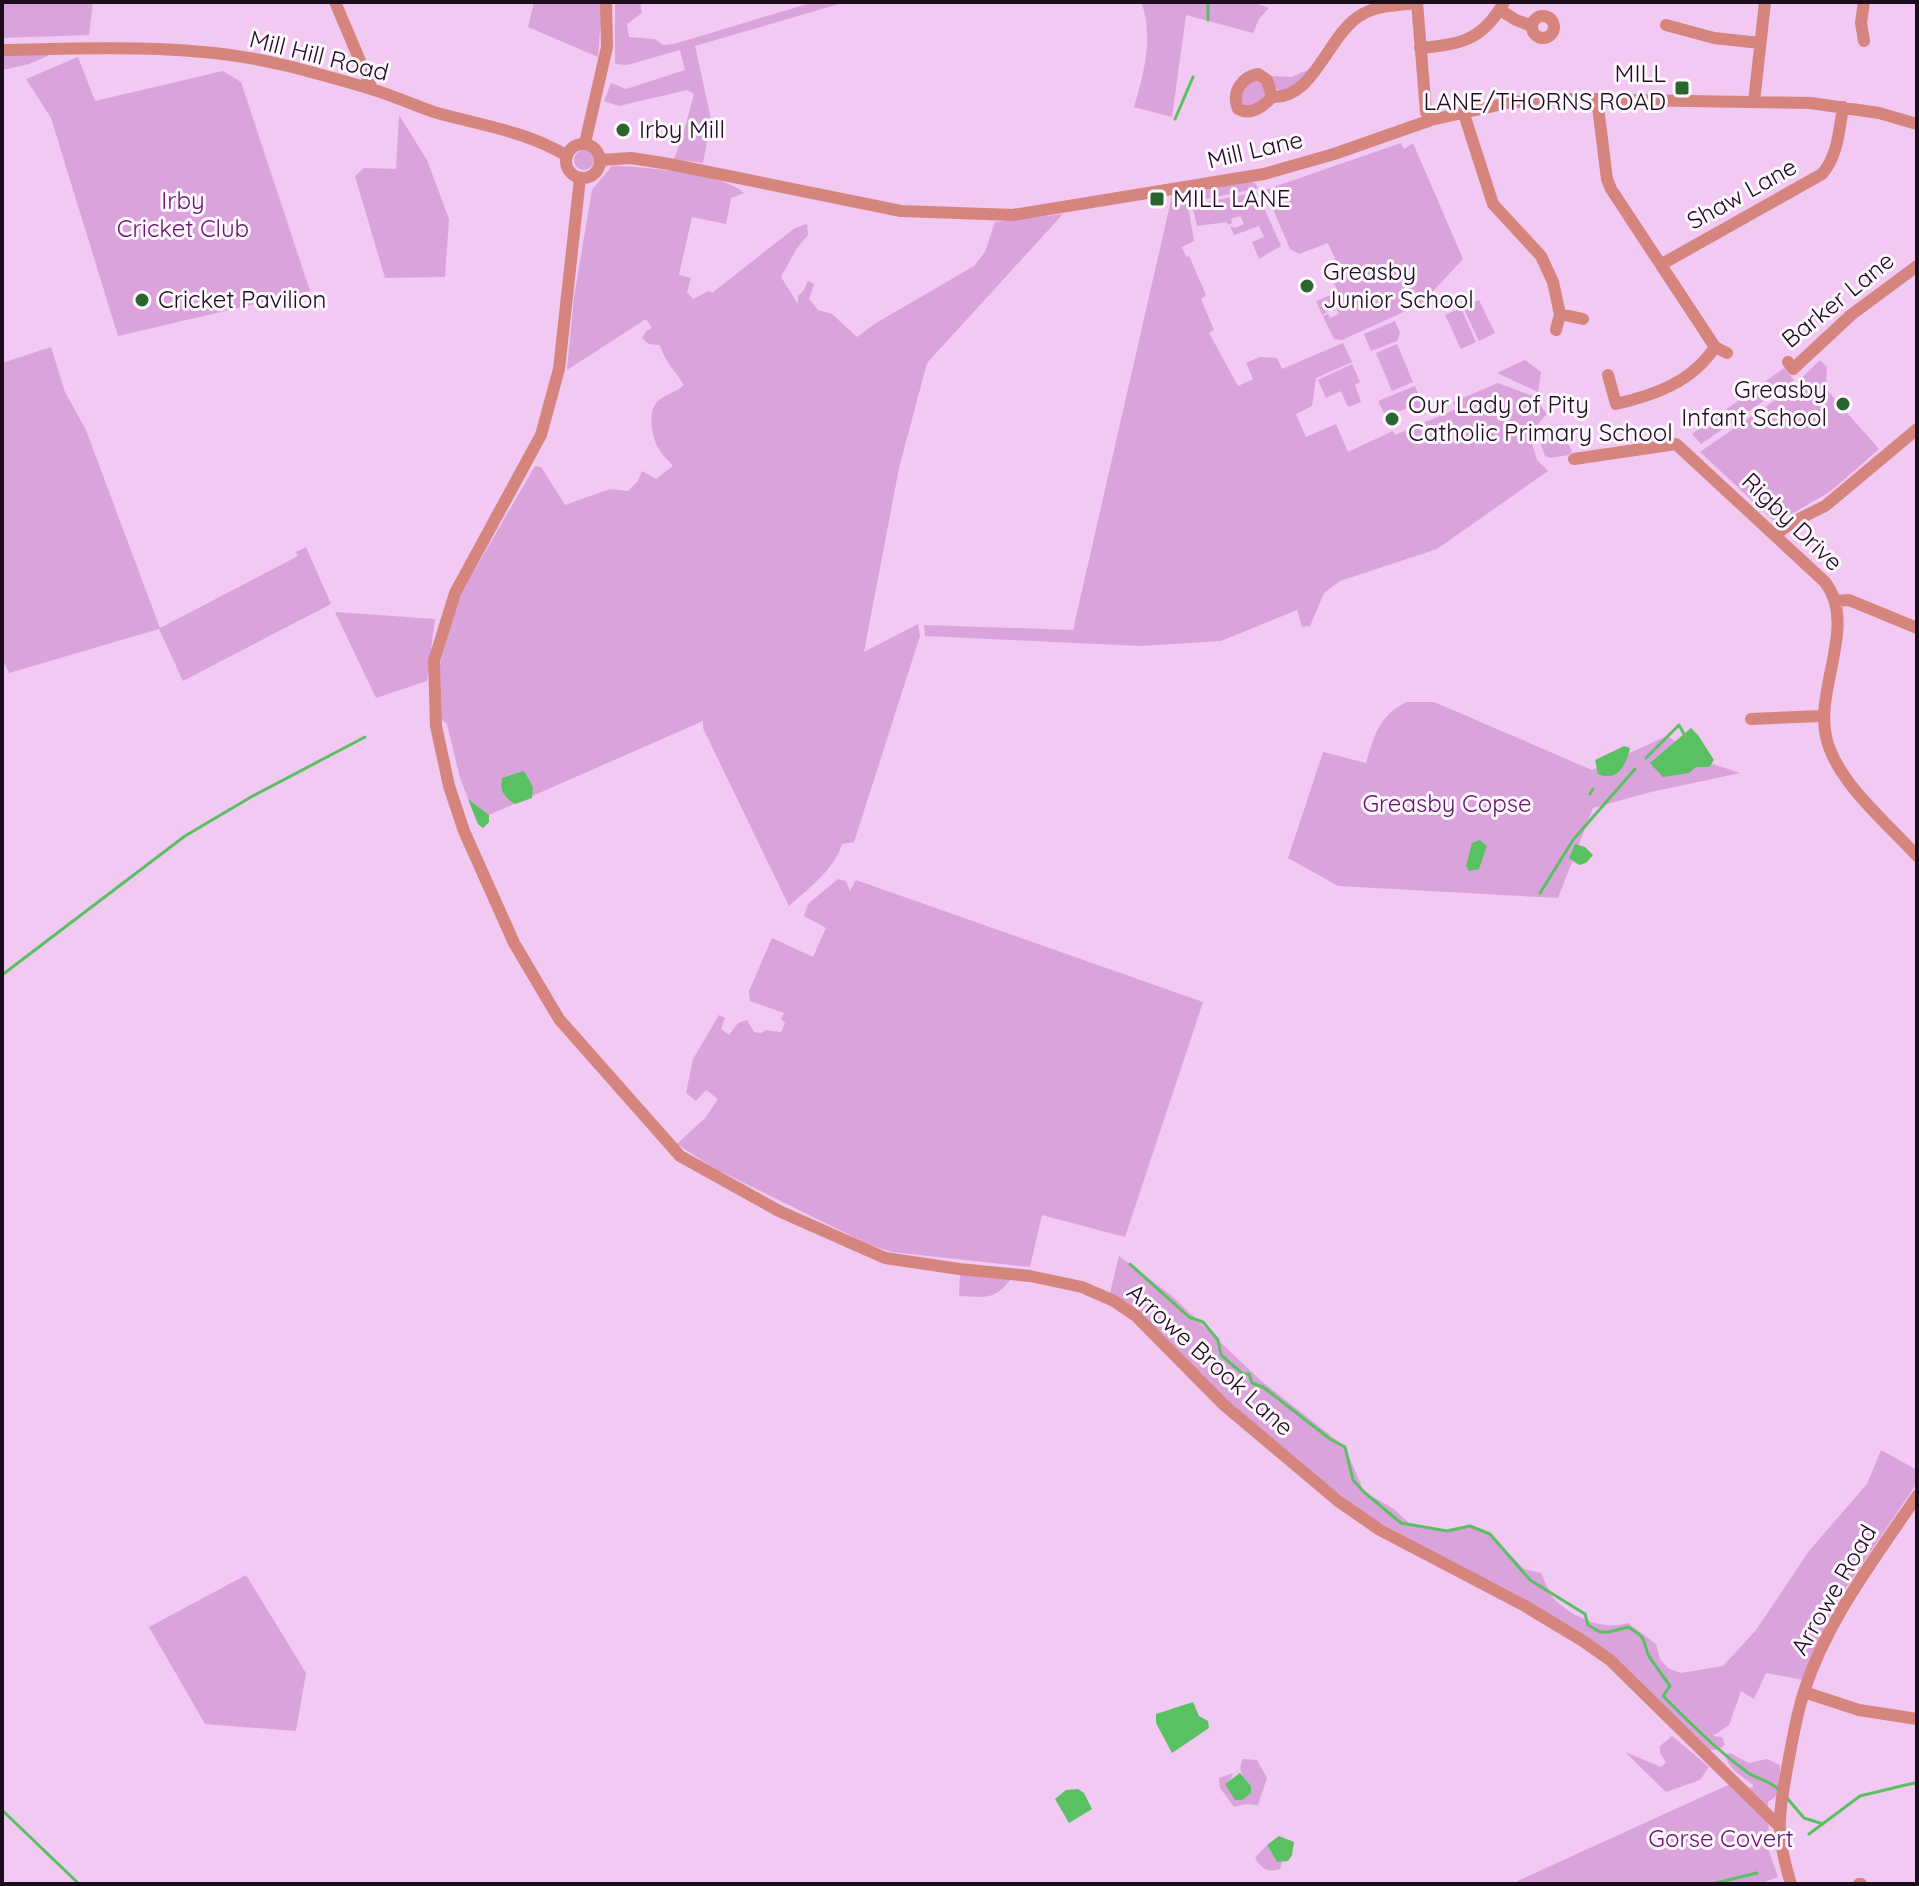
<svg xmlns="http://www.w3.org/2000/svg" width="1919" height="1886" font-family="Quicksand,sans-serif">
<rect width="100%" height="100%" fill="#f1c9f2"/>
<path fill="#daa3dc" d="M2,2H93L89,35L2,38Z
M534,2H602L598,57L528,27Z
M615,2H640L642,13L627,24L629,37L655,39L663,45L674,44L814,2H846L695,46L711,119L703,163L674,159C683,138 688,116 694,94L687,90L619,106L604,101L611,83L626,89L685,70L680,50L627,65L615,64Z
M1141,2H1252L1269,8L1259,19L1253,33L1186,15L1172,117L1134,107C1144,74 1154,35 1141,2Z
M47,53L48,56L29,64L2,70V54Z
M78,57L95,101L223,71L241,82L310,291L118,336L51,118L26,79Z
M1310,69L1299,83L1282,92L1274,87L1268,76L1291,77Z
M1252,78L1264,81L1268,95L1250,108L1241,104L1243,88Z
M399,115L427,160L449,219L445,277L385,278L355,176L364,168L396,169Z
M1401,143L1404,149L1413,143L1463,259L1421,304L1342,340L1334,339L1323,316L1328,314L1330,318L1339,314L1335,305L1325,309L1327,312L1322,315L1316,301L1338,292L1329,272L1339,267L1328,243L1299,254L1290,249L1265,190Z
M574 160a10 10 0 1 1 20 0a10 10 0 1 1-20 0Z
M612,166C639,166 726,174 744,193L731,198L726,224L692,217L679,275L691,278L687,292L693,299L709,291L712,293L795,228L807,224L808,235L797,248L781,277L798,304V296L804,290L808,281L814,284L809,299L818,310L832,314L857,337L876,323L974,266L985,252L995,222L1063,214L927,363L899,468L864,652L918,624L920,636L854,842L842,844C834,870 809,888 789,906L703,728V721L489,815V822L483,828L478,824L460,778L447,724L441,719L440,664L459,597L535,466L541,467L565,505L610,489L628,491L638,481L642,471L656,479L673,466C669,461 663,456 660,451C652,440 647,413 657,402C665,394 675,393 684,385C674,368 667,366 660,345L649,344L642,338L646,331L652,328L646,319L567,370L574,297L592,190Z
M1250,182L1255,183L1258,188L1192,202L1190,193Z
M1257,192L1281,246L1259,259L1252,242L1264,237L1259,226L1234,235L1230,226L1235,228L1244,224L1240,216L1231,219L1232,223L1228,225L1227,222L1197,226L1192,205Z
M1186,194L1194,241L1182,247L1186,257L1189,256L1206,295L1201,299L1214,330L1209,333L1238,386L1253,379L1246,363L1260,357L1277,358L1282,369L1343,343L1352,362L1316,378L1312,406L1296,414L1306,437L1336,424L1348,452L1393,431L1395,435L1456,409L1453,402L1498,383L1533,396L1547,414L1529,434L1537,460L1548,471L1437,549L1340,581L1324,593L1310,626L1302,627L1297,610L1221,641L1142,646L925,636L924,625L1073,630L1172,196Z
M1479,300L1495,333L1479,341L1463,307Z
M1461,308L1476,342L1461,349L1445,315Z
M1395,321L1400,333L1397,341L1371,351L1364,334Z
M1397,344L1413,382L1392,391L1376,353Z
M51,347L65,392L86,430L160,628L298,556L296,552L306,547L331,604L183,681L159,629L9,673L2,658V363Z
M1525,360L1541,372L1538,392L1497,373Z
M1820,360L1827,367L1826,389L1879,449L1831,491L1778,522L1773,520L1700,452L1787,392Z
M1352,364L1360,382L1355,385L1361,402L1348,407L1341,391L1326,398L1318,380Z
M1784,368L1794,380L1701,444L1692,434Z
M1415,386L1424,408L1417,411L1407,408L1386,417L1378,401Z
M1546,433C1558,433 1568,441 1572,451L1569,455L1550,458L1545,456L1541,445Z
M335,612L435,619L427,681L376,698Z
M1407,702H1434L1592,770L1667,736L1710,763L1740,773L1651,792L1593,808L1558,898L1338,886L1288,858L1323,752L1366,763C1374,736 1380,714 1407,702Z
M838,879L846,881L850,891L856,880L1203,1002L1125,1237L1042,1215L1030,1267L892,1252L870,1245L714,1168L677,1144L706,1117L718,1099L706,1090L696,1101L686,1093L693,1059L719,1015L725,1018L721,1029L729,1035L738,1023L747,1020L754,1032L761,1033L766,1030L781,1032L785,1023L781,1019L784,1013L750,1001L749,991L772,938L813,957L826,928L804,916L808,904Z
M1119,1256L1172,1296L1259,1379L1345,1447L1364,1492L1394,1509L1409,1523L1447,1531L1470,1526L1490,1534L1524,1569L1541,1573C1545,1581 1549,1595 1556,1601C1575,1618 1604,1631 1628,1623L1656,1644L1660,1659L1668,1668L1681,1673L1723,1666L1756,1630L1809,1551L1867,1484L1881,1450L1917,1470V1483L1833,1607L1804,1680L1766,1673L1754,1699L1741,1691L1729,1725L1713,1736L1722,1737L1725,1745L1718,1750H1710L1612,1654L1582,1634L1380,1523C1319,1482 1262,1434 1209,1384C1176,1353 1150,1314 1110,1293Z
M960,1274L1011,1279C994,1301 985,1297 959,1296Z
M246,1575L306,1673L296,1731L205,1724L149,1627Z
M1672,1736L1709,1767L1700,1780L1666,1792L1625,1752L1661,1767L1666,1762L1660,1753V1746Z
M1730,1753L1749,1763L1767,1759L1780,1765L1779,1794L1768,1802L1769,1851L1778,1877L1759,1884H1511L1728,1785L1753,1788V1785C1741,1775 1730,1771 1725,1755Z
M1243,1759L1257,1760L1267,1778L1258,1805L1246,1804L1234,1807L1220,1788L1219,1778L1233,1773L1231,1779L1225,1784L1251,1786C1243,1777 1237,1771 1243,1759Z
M1267,1845L1277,1862H1282L1280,1869C1267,1873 1262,1869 1255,1858Z"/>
<path fill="#5ac163" d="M1691,728L1698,735L1714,760L1709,767H1696L1689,773L1663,777L1650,763Z
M1624,746L1630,748C1627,764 1617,783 1598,774L1595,760Z
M524,771L533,787L532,798L515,804C505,797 499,792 502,778Z
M468,799L489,815V822L483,828L478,824Z
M1480,840L1487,846L1479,869L1469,871L1466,866L1472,843Z
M1575,844L1585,847L1593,855L1586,863L1579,865L1569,858Z
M1193,1702L1199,1716L1208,1721L1209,1728L1172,1753L1156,1723V1714Z
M1240,1773L1251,1786V1793L1242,1800H1235L1225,1784Z
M1078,1789L1084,1793L1092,1809L1069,1823L1055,1799L1066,1790Z
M1279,1836L1294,1842L1292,1855L1288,1861L1277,1862L1267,1845Z"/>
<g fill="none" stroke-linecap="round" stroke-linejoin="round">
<path stroke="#5ac163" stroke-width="3" d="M1208,20V2
M1175,119L1193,77
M1646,758L1679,725L1684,734
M1590,794L1593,789
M1540,893L1573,840L1635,769
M2,975L185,836L251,797L365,737
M1130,1264L1189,1317L1203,1322L1218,1340L1221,1355L1243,1374H1249L1252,1383L1263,1387L1330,1439L1345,1447L1353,1480L1364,1492L1401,1523L1447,1531L1470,1526L1490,1534L1530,1580L1585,1614L1588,1625L1600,1632H1609L1628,1627C1651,1641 1640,1639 1650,1658C1656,1667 1664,1677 1670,1686L1663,1696C1689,1722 1717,1750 1747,1772C1758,1780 1768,1779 1779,1790
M1787,1798L1804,1818L1823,1824
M2,1810L79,1884
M1809,1834L1860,1796L1914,1783L1917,1786
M1712,1884L1757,1873"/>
<path stroke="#d6857e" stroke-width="12" d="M335,2L372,89
M1417,2L1426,112L1431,120
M1864,2L1861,23L1864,41
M1500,10L1516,20L1532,26
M1532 27a11 11 0 1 1 22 0a11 11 0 1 1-22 0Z
M1666,25L1714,38L1760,43
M1420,48C1460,45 1483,40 1504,2
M2,50C96,48 196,43 288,66C316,73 344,81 371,89C392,95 413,105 434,112C479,125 527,131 567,156
M1272,97C1263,107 1251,116 1238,109C1231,92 1242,77 1258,74L1267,80L1272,97C1314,100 1328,34 1361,15C1378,5 1398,5 1417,3
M1597,99L1607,179L1611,189L1715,347L1727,353
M1754,102L1765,2
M1463,111L1493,204L1541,256L1553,282L1560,314L1556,330
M585,143L607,47L606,2
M566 161a17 17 0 1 1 34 0a17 17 0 1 1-34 0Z
M601,160L631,158L669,164L901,211L1013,215L1264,174L1334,154L1431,120L1512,102L1567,99L1811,103L1879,113L1917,124
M580,178L559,369L541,435L455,593L434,661L436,726L449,786L464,831L514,943L559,1019L680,1156L779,1211L885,1258L959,1269L1030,1276L1082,1287L1114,1301L1136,1316L1224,1405L1338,1501L1380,1530L1525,1606L1583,1641L1610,1660L1778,1825
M1662,264L1822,174C1838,156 1839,130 1843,107
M1560,314L1583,319
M1788,362L1793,369L1851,315L1917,266
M1608,375L1616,404C1655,395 1692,382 1715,347
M1574,459L1676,444L1825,582C1860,628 1809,694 1829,747C1843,787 1889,825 1917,856
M1775,535L1793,522L1825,506L1917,429
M1836,601L1849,600L1917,628
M1751,719L1822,716
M1804,1692L1859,1710L1917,1719
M1791,1884C1774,1829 1779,1813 1789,1758C1793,1736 1797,1713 1804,1692C1827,1620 1875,1558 1917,1496
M1859,1884H1861"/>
</g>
<g fill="#28662e" stroke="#fff7ff" stroke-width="3">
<rect x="1674" y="80" width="16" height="16" rx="4"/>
<circle cx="623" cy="130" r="8"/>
<rect x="1149" y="191" width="16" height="16" rx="4"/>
<circle cx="1307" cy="286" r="8"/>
<circle cx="142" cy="300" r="8"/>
<circle cx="1843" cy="404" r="8"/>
<circle cx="1392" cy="419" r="8"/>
</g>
<g text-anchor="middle" stroke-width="6" stroke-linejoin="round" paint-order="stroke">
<g font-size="24" fill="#1b0d1b" stroke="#fff7ff">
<text transform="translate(319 56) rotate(14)" y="8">Mill Hill Road</text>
<text transform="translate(1255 150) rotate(-13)" y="8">Mill Lane</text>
<text transform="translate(1742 194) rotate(-29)" y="8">Shaw Lane</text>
<text transform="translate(1838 300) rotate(-39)" y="8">Barker Lane</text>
<text transform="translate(1792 522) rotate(44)" y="8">Rigby Drive</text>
<text transform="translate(1210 1360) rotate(42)" y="8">Arrowe Brook Lane</text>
<text transform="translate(1834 1590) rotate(-60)" y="8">Arrowe Road</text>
</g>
<g font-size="24" fill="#1b0d1b" stroke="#fff7ff" text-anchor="start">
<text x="1666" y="82" text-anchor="end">MILL<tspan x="1666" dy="28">LANE/THORNS ROAD</tspan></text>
<text x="639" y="138">Irby Mill</text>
<text x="1173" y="207">MILL LANE</text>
<text x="1323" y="280">Greasby<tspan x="1323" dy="28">Junior School</tspan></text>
<text x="158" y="308">Cricket Pavilion</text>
<text x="1827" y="398" text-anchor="end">Greasby<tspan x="1827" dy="28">Infant School</tspan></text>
<text x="1408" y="413">Our Lady of Pity<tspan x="1408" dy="28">Catholic Primary School</tspan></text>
</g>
<g font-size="24" fill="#67146d" stroke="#fff7ff">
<text x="183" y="209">Irby<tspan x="183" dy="28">Cricket Club</tspan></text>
<text x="1447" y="812">Greasby Copse</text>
<text x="1721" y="1847">Gorse Covert</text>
</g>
</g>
<rect width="1919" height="1886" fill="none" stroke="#1b0d1b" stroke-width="8"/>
</svg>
